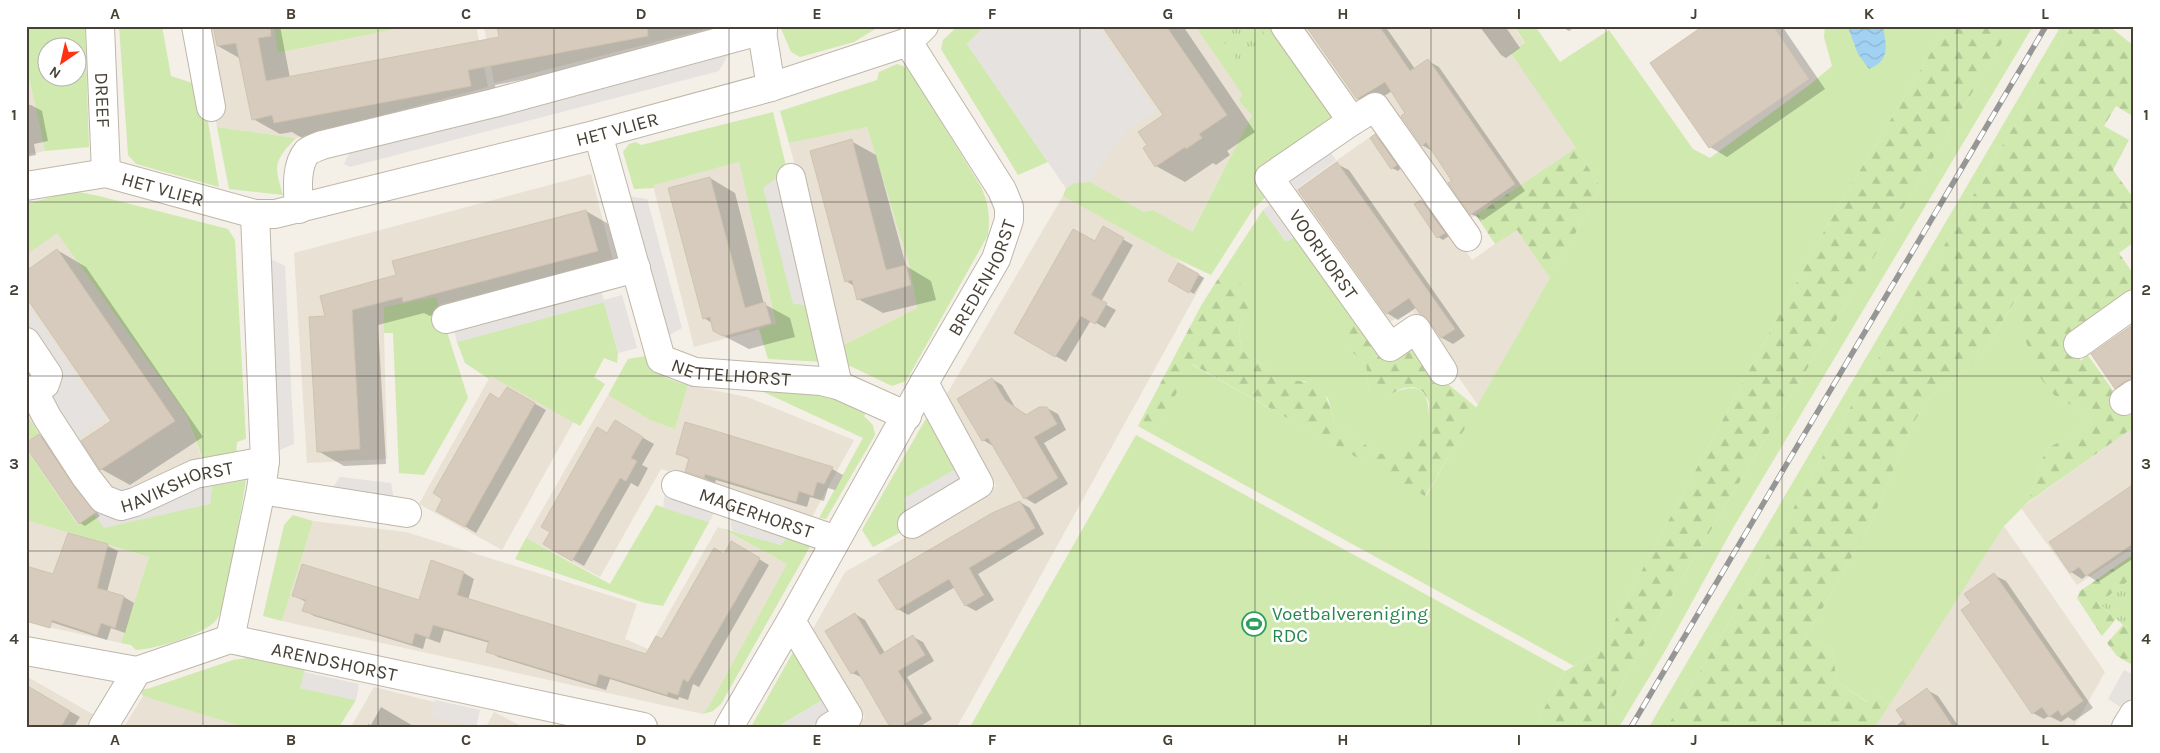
<svg xmlns="http://www.w3.org/2000/svg" width="2160" height="753" font-family="Karla,sans-serif">
<defs>
<pattern id="forest-firs" width="22" height="20" patternUnits="userSpaceOnUse" patternTransform="scale(1.25)"><rect width="22" height="20" fill="#cfe9ae"/><path d="M5 1l3.5 6h-7zM16 11l3.5 6h-7z" fill="#b3c996"/></pattern>
<pattern id="park-tufts" width="24" height="20" patternUnits="userSpaceOnUse" patternTransform="scale(1.25)"><rect width="24" height="20" fill="#cfe9ae"/><path d="M3 7l-1-3M5 7V3M7 7l1-3M15 17l-1-3M17 17v-4M19 17l1-3" fill="none" stroke="#b3c996"/></pattern>
<pattern id="water-waves" width="16" height="10" patternUnits="userSpaceOnUse" patternTransform="scale(1.25)"><rect width="16" height="10" fill="#a1d2f2"/><path d="M0 5q4-4 8 0t8 0" fill="none" stroke="#8cb5d0"/></pattern>
</defs>
<rect width="100%" height="100%" fill="#f4efe7"/>
<path fill="#e8e1d4" d="M199,26H274L279,53L411,26H476L488,87L296,138L217,127Z
M484,26H718L494,83Z
M985,26H1195L1242,94L1239,101L1252,115L1191,233L1153,210L1144,212L1090,182L1074,183L1066,188L1048,162Z
M1296,26H1513L1525,44L1512,53L1576,148L1464,223L1376,97L1355,113Z
M26,63L45,151L26,155Z
M867,127L909,266L917,308L843,345L789,143Z
M1380,130L1472,260L1517,229L1550,278L1478,405L1413,312L1381,325L1289,194Z
M739,162L776,325L694,347L653,185Z
M591,174L613,261L403,314L384,333L387,459L307,463L294,253Z
M1063,196L1173,257L1205,278L957,727H851L865,718L841,678L809,636L845,572L996,486L974,447L941,404Z
M52,226L186,415L212,486L104,528L26,448V443L39,434L26,413V241Z
M491,375L574,421L502,550L419,504Z
M688,385L747,397L854,440L812,517L661,469L600,577L526,538L608,395L650,420L675,429Z
M2134,427V547L2077,585L2021,508Z
M26,520L149,557L121,643L26,622Z
M313,521L406,532L637,604L625,639L648,649L718,527L787,564L710,704L703,714L282,621Z
M2004,526L2105,672L2074,727H1875Z
M26,676L96,716L91,727H26Z
M374,687L474,712L465,727H351Z
M143,696L243,727H124Z
M494,712L523,727H486Z"/>
<path fill="#cfe9ae" fill-rule="evenodd" d="M26,26H85L89,147L45,151L26,63ZM48,48H78V78H48Z
M119,26H162L171,76L202,86L219,187L136,164L128,155Z
M274,26H411L278,53Z
M780,26H880L854,42L800,57L791,52Z
M958,26H985L967,44L1048,162L1018,175L941,49L943,40Z
M1195,26H1275L1338,115L1269,194L1253,209L1211,275L1173,257L1063,196L1066,188L1074,183L1090,182L1144,212L1153,210L1192,232L1252,115L1239,101L1242,94Z
M1514,26H1535L1560,62L1609,30L1693,149L1710,158L1812,83L1832,66L1824,37L1825,26H1947L1829,222L1597,654L1574,666L1154,435L1191,364L1426,496L1601,188L1576,148L1511,53L1525,43Z
M2012,26H2033L1733,528L1665,651L1619,727H1597L1675,590Z
M2061,26H2072L1871,371L1728,624L1667,727H1649Z
M897,64L908,68L980,185C989,203 990,216 988,235L906,381L892,386L848,365L843,345L917,308L909,265L867,127L789,143L780,111L877,80L879,72Z
M773,112L787,170L811,306L826,362L768,359L759,329L776,324L739,162L654,185V188L634,189L623,152L629,144L636,142L641,145Z
M217,127L296,138C273,162 274,165 283,195L229,189Z
M74,191L99,196L228,229L235,240L246,439L237,442L236,460L206,467L186,415L57,233L26,255V204Z
M1263,210L1286,242L1298,234L1358,321L1350,350L1366,365L1369,390L1389,395C1413,383 1428,385 1429,415C1429,421 1430,429 1427,434C1425,439 1414,448 1409,450C1401,453 1388,453 1379,454L1335,424L1328,398L1305,381H1276L1265,366L1241,350L1239,326L1250,310L1218,279Z
M2019,295L2021,326L2054,395L2091,417L2079,431L2046,449L2028,502L2004,526L1890,704L1878,695L1868,702L1837,682L1832,649L1805,639L1869,527L1914,422L1932,394L1968,370L1989,343Z
M436,297L468,398L424,475L399,473L393,333H384V307Z
M604,302L618,353L617,363L604,358L594,377L605,384L580,426L491,376L489,379L465,363L457,342Z
M646,356C660,378 664,378 688,385L675,429L650,420L608,395L628,359Z
M753,387L830,392L869,409L864,416L873,425L875,435L826,519L819,518L863,438Z
M26,413L39,434L26,443Z
M928,415L959,467L907,516V529L873,547L862,530Z
M1136,435L1565,671L1534,727H970Z
M26,448L78,525L94,514L210,504L212,486L246,480C241,512 235,543 229,575C226,588 225,607 217,619C205,635 155,649 136,650L131,645L121,643L149,557L26,520Z
M656,505L709,522L663,606L645,603L515,559L526,538L610,584Z
M293,515L313,521L282,621L263,616L284,525Z
M721,528L781,545L793,530L816,536L721,704L713,711L703,714L710,704L787,564Z
M796,647L826,698L777,727H751Z
M248,658L305,669L301,688L356,700L339,727H243L143,696L139,689H147L233,660Z"/>
<path fill="url(#forest-firs)" d="M1947,26H2012L1675,590L1597,727H1534L1565,671L1597,654L1829,222Z
M2072,26H2109L2134,46V117L2116,106L2104,126L2129,140L2113,170L2134,199V242L2119,253L2134,275V289L2066,336L2081,361L2087,354L2134,420V427L2028,502L2046,449L2079,431L2091,417L2054,395L2036,372L2021,326L2018,296L1989,343L1968,370L1932,394L1914,422L1869,527L1805,639L1832,649L1837,682L1867,702L1878,695L1890,704L1875,727H1667L1728,624L1871,371Z
M1576,148L1601,188L1550,278L1517,230L1495,244L1476,215Z
M1232,277L1244,286L1250,310L1239,326L1241,350L1265,366L1276,381C1318,380 1324,382 1335,424L1379,454L1410,449L1427,435L1429,422V402L1423,392L1414,387L1403,388L1389,395L1374,394L1369,390L1366,365L1350,350L1343,333L1358,321L1387,362L1415,344L1437,375L1477,408L1425,496L1192,364L1154,435L1138,426L1202,304L1218,279Z
M2134,554V577L2099,603L2116,619L2102,636L2077,598L2080,591Z
M2123,625L2134,632V666L2117,656L2107,643Z"/>
<path fill="url(#park-tufts)" d="M1212,26H1259L1272,45L1241,66Z
M2134,577V632L2123,625L2099,603Z"/>
<path fill="#e5e2df" d="M985,26H1098L1156,111L1126,131L1090,182L1074,183L1066,188L967,44Z
M731,50L719,71L350,167L344,164L352,148Z
M1328,149L1336,160L1296,189L1288,177Z
M780,175L811,306L793,304L763,188Z
M627,196L647,199L682,328L663,339Z
M1275,201L1298,234L1286,242L1263,210Z
M264,256L285,266L294,444L277,451Z
M599,286L604,300L622,295L637,348L618,353L604,302L457,342L453,326Z
M26,302L107,418L79,438L113,489L206,467L212,486L210,504L104,528L94,514L78,525L26,448V443L39,434L26,413Z
M959,467L967,479L907,516L904,498Z
M340,477L391,483L394,501L329,493Z
M665,491L718,506L709,522L663,508Z
M729,511L793,530L781,545L732,531Z
M2124,670L2134,675V692L2124,709L2108,699Z
M304,672L359,684L356,700L300,688Z
M826,698L835,712L809,727H777Z
M435,700L480,710L476,727L431,717Z"/>
<path fill="url(#water-waves)" d="M1849,26H1883C1886,46 1891,60 1869,69L1858,54L1849,30Z"/>
<path fill="#0003" d="M215,26H280L290,78L501,38L499,26H726L729,41L495,85L498,101L302,138L292,132L280,134L253,119L241,59L218,46Z
M1103,26H1183L1255,132L1227,151L1230,155L1216,165L1213,163L1185,182L1156,166L1149,145L1165,115Z
M1306,26H1385L1415,69L1428,61L1439,67L1525,191L1483,220L1471,214L1434,152L1422,145L1407,114L1392,91L1370,105L1358,99Z
M1505,26L1520,48L1506,58L1501,55L1480,27Z
M1560,26H1576L1569,31Z
M1706,26H1782L1825,89L1727,157L1710,147Z
M26,105H31L42,111L48,141L34,144L36,155L26,157Z
M1375,136L1381,139L1401,168L1398,171L1392,168Z
M851,141L876,155L906,266L931,281L936,300L883,313L858,299L854,286L846,281Z
M1337,164L1349,170L1465,336L1453,344L1442,338L1430,320L1417,307L1398,320L1387,313Z
M710,178L735,193L764,304L790,318L795,337L749,349L714,331L712,323L704,318Z
M1421,201L1427,204L1449,236L1443,240L1438,237Z
M586,211L612,226L623,266L430,316L424,313L378,325L386,464L344,466L318,451L327,317L397,276Z
M1103,228L1133,245L1101,302L1116,310L1105,328L1091,320L1066,362L1015,333L1095,243Z
M57,250L86,267L203,437L130,485L101,469L113,421Z
M1179,264L1204,278L1194,294L1170,280Z
M2134,326V383L2121,391L2116,388Z
M992,379L1002,385L1015,407L1027,415L1047,408L1058,414L1066,430L1044,443L1068,484L1035,504L1025,498L993,446L983,440Z
M507,388L546,410L476,533L437,510Z
M615,422L654,444L642,465L648,468L638,487L631,483L584,566L545,544Z
M686,424L832,469L843,475L835,490L828,488L824,501L810,497L807,507L716,480L715,483L687,471L690,460L677,453Z
M39,435L45,438L79,491L100,516L85,526L80,523Z
M2134,486V558L2098,582L2087,575L2082,579L2071,572L2051,543Z
M1020,502L1030,508L1044,534L978,574L994,600L976,611L965,605L955,587L908,615L898,609Z
M69,535L108,546L118,551L107,592L124,597L134,603L125,633L111,628L107,640L26,614L54,576Z
M731,543L769,565L699,687L693,684L688,700L679,697L678,700L610,679L606,690L498,657L488,651L490,643L444,630L440,643L426,638L423,649L314,616L304,610L306,602L293,595L420,601L432,562L464,573L474,579L468,600L646,656L662,641L724,555Z
M1994,575L2006,581L2093,708L2074,721L2068,717L2061,722L2049,716L2044,719L2033,713L1972,604Z
M855,614L865,620L885,653L913,637L923,642L934,661L907,677L932,719L919,727H892L863,678L852,673Z
M32,690L80,717L74,727H26Z
M1927,690L1938,696L1959,727H1895L1904,719Z
M381,707L415,727H367L368,724L371,725Z"/>
<path fill="#d6cbbc" stroke="#d1c3af" d="M213,26H270L271,36L258,38L266,81L499,37L497,26H647L648,36L468,70L471,86L274,123L272,115L252,120L236,43L217,46Z
M1102,26H1166L1227,115L1199,134L1202,138L1186,149L1185,147L1155,167L1143,148L1147,145L1138,132L1163,115Z
M1306,26H1379L1410,71L1428,59L1515,184L1470,215L1448,183L1452,181L1426,142L1422,146L1401,116L1405,113L1385,82L1357,99Z
M1703,26H1773L1809,79L1709,148L1650,63Z
M1375,134L1397,165L1391,169L1370,138Z
M852,139L886,270L906,265L911,285L857,300L852,280L845,282L810,151Z
M1337,162L1455,329L1441,338L1429,321L1420,314L1409,298L1386,314L1298,190Z
M710,177L745,308L765,302L771,323L723,336L713,331L710,317L703,319L668,188Z
M1421,200L1445,233L1437,238L1414,204Z
M586,210L598,251L403,302L402,297L352,310L360,449L317,452L309,317L325,316L320,296L396,275L392,261Z
M1103,226L1124,238L1091,295L1107,303L1095,324L1081,316L1055,357L1014,333L1073,229L1095,241Z
M57,249L175,421L100,470L81,441L111,421L26,297V271Z
M1178,263L1199,274L1189,293L1168,281Z
M2134,324V379L2125,381L2115,389L2091,354Z
M992,378L1005,400L1026,415L1039,407H1047L1057,424L1034,437L1058,478L1024,499L988,438L982,441L957,399Z
M507,387L535,403L465,527L436,511L442,499L433,493L490,393L499,399Z
M615,420L643,437L631,458L637,461L626,481L620,478L572,561L543,544L550,532L541,527L597,427L607,433Z
M685,422L709,429L833,467L824,484L817,482L813,496L799,491L796,502L705,474L704,478L685,472L689,458L676,454Z
M39,434L74,486L96,512L79,524L26,447V443Z
M2134,484V543L2086,576L2079,567L2070,573L2049,542Z
M1020,501L1035,528L969,568L984,595L965,606L949,579L897,610L878,580L992,513Z
M68,533L108,544L97,588L124,596L115,628L101,623L97,635L52,620L50,628L26,621V566L53,574Z
M731,541L760,558L688,682L683,679L678,695L668,692L667,695L599,674L596,685L486,652L489,641L433,625L429,638L415,633L412,644L302,611L306,600L292,596L302,564L419,600L431,560L464,572L457,595L646,654L656,636L662,639L714,548L724,554Z
M1994,573L2083,701L2062,716L2058,710L2049,717L2042,707L2032,714L1961,610L1971,603L1964,594Z
M855,613L880,655L913,635L925,655L898,671L923,713L899,727H890L857,670L851,674L825,631Z
M26,685L70,711L61,727H26Z
M1927,688L1938,704L1953,727H1908L1896,710Z"/>
<g fill="none" stroke-linecap="round" stroke-linejoin="round">
<g stroke="#bfb7a9" stroke-width="30">
<g id="minor">
<path id="s1" d="M100,26L106,173"/>
<path d="M196,26L211,107"/>
<path d="M761,26L771,87"/>
<path d="M1285,26L1352,121"/>
<path id="s2" d="M598,134L661,359L695,372L821,381L838,385L907,416"/>
<path d="M791,178L838,385"/>
<path id="s3" d="M26,186L106,173L255,214H275L598,134L771,87L908,42L924,26"/>
<path d="M299,209C298,192 295,166 307,152C311,149 317,147 322,145L494,103L763,30"/>
<path d="M446,319L636,268"/>
<path id="s4" d="M26,342L48,375L45,384L33,390L47,417L86,477L103,499L121,506L135,502L195,474L265,461"/>
<path d="M2078,344L2134,304"/>
<path d="M1443,371L1416,329L1390,347L1269,178L1352,121L1375,107L1467,237"/>
<path d="M2124,401L2134,394"/>
<path id="s5" d="M676,485L836,540"/>
<path d="M261,490L407,513"/>
<path d="M912,524L979,484L924,383"/>
<path d="M791,621L848,716L830,727"/>
<path d="M230,639L261,490L265,461L255,214"/>
<path id="s6" d="M26,651L137,671L230,639L643,727"/>
<path d="M103,727L137,671"/>
<path id="s7" d="M729,727L791,621L924,383L996,259L1009,220V207L1002,190L908,42"/>
<path d="M2126,727L2134,714"/>
</g>
</g>
<use href="#minor" stroke="#fff" stroke-width="28"/>
<g stroke="#969696" stroke-width="5.5">
<path id="rail" d="M1631,727L2046,26"/>
</g>
<use href="#rail" stroke="#fff" stroke-width="4" stroke-dasharray="11" stroke-linecap="butt"/>
</g>
<path fill="none" stroke="#474035" stroke-width="1" stroke-opacity="0.55" d="M203,26V727M378,26V727M554,26V727M729,26V727M905,26V727M1080,26V727M1255,26V727M1431,26V727M1606,26V727M1782,26V727M1957,26V727M26,202H2134M26,376H2134M26,551H2134"/>
<defs>
<g id="stadium-ring" transform="scale(1.25)"><circle r="9.5" fill="#fff" stroke="#2e9e5b" stroke-width="1.5"/><path d="M0-5a6.5 5 0 1 0 0 10a6.5 5 0 1 0 0-10ZM-3.5-1.8h7v3.6h-7Z" fill="#2e9e5b"/></g>
</defs>
<g fill-rule="evenodd">
<use href="#stadium-ring" x="1254" y="624"/>
</g>
<g text-anchor="middle" stroke-width="5" stroke-linejoin="round" paint-order="stroke">
<g font-size="19" fill="#474035" stroke="#fff">
<text dy="7" stroke="none"><textPath href="#s1" startOffset="74">DREEF</textPath></text>
<text dy="7" stroke="none"><textPath href="#s3" startOffset="608">HET VLIER</textPath></text>
<text dy="7" stroke="none"><textPath href="#s3" startOffset="140">HET VLIER</textPath></text>
<text transform="translate(1324 254) rotate(55)" y="7">VOORHORST</text>
<text dy="7" stroke="none"><textPath href="#s7" startOffset="516">BREDENHORST</textPath></text>
<text dy="7" stroke="none"><textPath href="#s2" startOffset="306">NETTELHORST</textPath></text>
<text dy="7" stroke="none"><textPath href="#s4" startOffset="271">HAVIKSHORST</textPath></text>
<text dy="7" stroke="none"><textPath href="#s5" startOffset="85">MAGERHORST</textPath></text>
<text dy="7" stroke="none"><textPath href="#s6" startOffset="318">ARENDSHORST</textPath></text>
</g>
<g font-size="19" fill="#27864d" stroke="#fff" text-anchor="start">
<text x="1272" y="620">Voetbalvereniging<tspan x="1272" dy="22">RDC</tspan></text>
</g>
</g>
<rect width="2160" height="753" fill="none" stroke="#ffffff" stroke-width="55"/>
<g transform="translate(62 62) rotate(214)"><circle r="24" fill="#ffffff" stroke="#b5b3ae"/>
<path d="M0-4L9 19L0 12L-9 19Z" fill="#ff3213"/>
<text y="-8" font-size="14" font-weight="bold" text-anchor="middle" fill="#474035">N</text>
</g>
<rect x="28" y="28" width="2104" height="698" fill="none" stroke="#474035" stroke-width="2"/>
<g font-size="16" text-anchor="middle" font-weight="bold" fill="#474035">
<text x="115" y="19">A</text>
<text x="291" y="19">B</text>
<text x="466" y="19">C</text>
<text x="641" y="19">D</text>
<text x="817" y="19">E</text>
<text x="992" y="19">F</text>
<text x="1168" y="19">G</text>
<text x="1343" y="19">H</text>
<text x="1519" y="19">I</text>
<text x="1694" y="19">J</text>
<text x="1869" y="19">K</text>
<text x="2045" y="19">L</text>
<text x="14" y="120">1</text>
<text x="2146" y="120">1</text>
<text x="14" y="295">2</text>
<text x="2146" y="295">2</text>
<text x="14" y="469">3</text>
<text x="2146" y="469">3</text>
<text x="14" y="644">4</text>
<text x="2146" y="644">4</text>
<text x="115" y="745">A</text>
<text x="291" y="745">B</text>
<text x="466" y="745">C</text>
<text x="641" y="745">D</text>
<text x="817" y="745">E</text>
<text x="992" y="745">F</text>
<text x="1168" y="745">G</text>
<text x="1343" y="745">H</text>
<text x="1519" y="745">I</text>
<text x="1694" y="745">J</text>
<text x="1869" y="745">K</text>
<text x="2045" y="745">L</text>
</g>
</svg>
